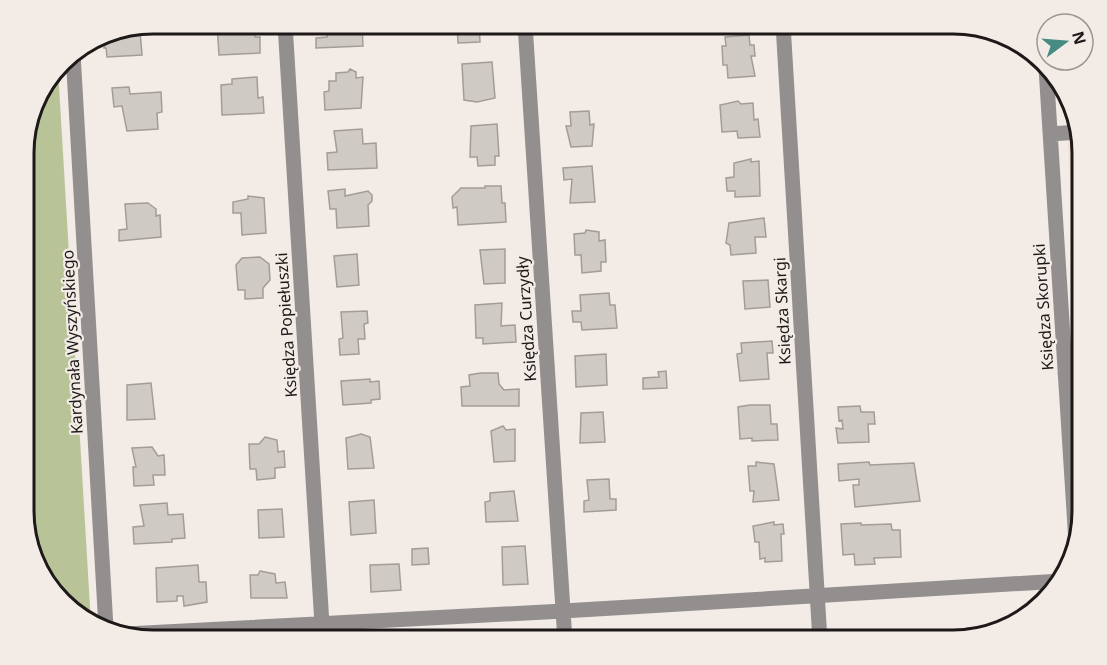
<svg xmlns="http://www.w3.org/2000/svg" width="1107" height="665" font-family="'Noto Sans',sans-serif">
<rect width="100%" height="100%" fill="#f2ebe6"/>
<path fill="#f5ddd3" d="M1065,92L1083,145V341L1080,342Z"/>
<path fill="#b9c398" d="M58,69L91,624L46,583L25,528V137L38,96Z"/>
<path fill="#cfcac4" stroke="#a29d97" stroke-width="1.5" d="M217,24H254L255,37H260V53L219,55Z
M327,24L362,25L363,46L316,48V38L327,37Z
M457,24H479L480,42L458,43Z
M555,24H578L579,29L556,31Z
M140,31L142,55L107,57L106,48H104L106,33Z
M749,35L750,45H754L755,56H751L755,76L728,78L727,65H723L722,46H726L725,37Z
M492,62L495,98L477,102L464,100L462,64Z
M350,69L356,72V78L363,77L361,108L325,110L324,92L329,91V81H336V73L348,72Z
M257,77L258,98L263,97L264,113L222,115L221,85L232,84V79Z
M129,87L130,94L161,92L162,112L157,113L158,129L127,131L122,106L114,107L112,88Z
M738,101L741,104L753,103L754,120L758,119L760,137L738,138L737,131L722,132L720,105Z
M589,111L590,125L594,124L592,146L571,147L566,126H571L570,112Z
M497,124L499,156H495V165L478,166L477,157H470L471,126Z
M362,129L363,144L376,143L377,168L328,170L327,153L337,152L334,131Z
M751,159V162L759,161L760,196L735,197V191H727L726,178L734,177V163Z
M592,166L595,202L570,203L572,179L564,180L563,168Z
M485,186H501L502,203H505L506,222L458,225L457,207L453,208L452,197L461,188H485Z
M345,189V196L368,191L372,195V201L368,205L369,226L337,228L336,209H330L328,191Z
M248,196L264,198L266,233L242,235L241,213H233V202L248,199Z
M148,203L156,209V216L160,215L161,237L119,241V230L127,229L125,204Z
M764,218L766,237H755L756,253L731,255L730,245L726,243L729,223Z
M586,230L599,232V241L605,240L606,262H601V271L582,273L581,255H575L574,234L585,233Z
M505,249V283L484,284L480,250Z
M357,254L359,285L337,287L334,256Z
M260,257L269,264L270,280L263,288V298L245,299V290H238L236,265L242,258Z
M768,280L770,307L745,309L743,281Z
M609,293L610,305H615L617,328L582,330L581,322H573L572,311H581L580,295Z
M502,303L501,326L515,325L516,342L483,344V338H476L475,305Z
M367,311L368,323L364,324L365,339H358L359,354L340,355L339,339L343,338L341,312Z
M772,341L773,353H767L769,379L740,381L737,354L742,353L741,343Z
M606,354L607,385L576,387L575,356Z
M666,371L667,388L643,389V378L659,377L658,372Z
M481,373H498L499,384L504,390L519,389V406H462L461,387L470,386L469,375Z
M370,379V382L379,381L380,399L371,400V403L343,405L341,381Z
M151,383L155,419L127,420V385Z
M750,405H770L771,424H777L778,440L752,441V438L740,439L738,407Z
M860,406L861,412H874L875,424H868L869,442L838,443L836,428L843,429L842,420L839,421L838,407Z
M603,412L605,442L580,443L581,413Z
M503,426L506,430L515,429V461L494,462L491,431Z
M361,434L370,437L374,468L348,469L346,438Z
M265,437L277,440L278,452L284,451L285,467L275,468V478L257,480L256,469H250L249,444H259Z
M152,447L158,456L164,455L165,475H153L154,485L134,486L133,467H136L132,448Z
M756,462L774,464L779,500L753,502L754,491H750L748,466H756Z
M869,462L870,465L914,463L920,501L855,507L853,485H859V479L839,481L838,464Z
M609,479L610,499H616V510L584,512V501L589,500L587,480Z
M514,491L518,521L486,522L485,502L490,501V493Z
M374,500L376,533L351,535L349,502Z
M167,503L168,515L183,514L185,538L172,539V542L134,544L133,527L144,526L140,505Z
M282,509L284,537L259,538L258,510Z
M774,522V525L783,524L784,534H781L782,561L765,562V558L760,559L759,542H755L753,526Z
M861,523V525L891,524L892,530H900L901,557L874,558L875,564L855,565L854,554L843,555L841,524Z
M525,546L528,584L503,585L502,547Z
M428,548L429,564L412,565V549Z
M399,564L401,590L371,592L370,565Z
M198,565L199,582H206L207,602L184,606L183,596H177V601L157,602L156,568Z
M260,571L275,574L276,583L285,582L287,598H251L250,575H258Z
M994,627V631L968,639L967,628Z
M780,631L784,635V641H746L752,640V633Z
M922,632V641H895V633Z
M895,633V641H875V634Z
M875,634V641H848V636Z
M526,636L527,641H499V638Z"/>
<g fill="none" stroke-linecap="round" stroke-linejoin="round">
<path stroke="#afa9a5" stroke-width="3" stroke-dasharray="1.5 4.5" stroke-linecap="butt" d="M25,486L28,536"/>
<path stroke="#938f8f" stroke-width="15" d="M285,24L323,641
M525,24L565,641
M783,24L820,641
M73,53L106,628
M1046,68L1076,543
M1051,134L1078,132
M1065,373L1083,372
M126,634L563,611L1061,581"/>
</g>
<g text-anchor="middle" stroke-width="4.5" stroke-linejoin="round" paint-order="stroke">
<g font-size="16" fill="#1c1918" stroke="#f2ebe6">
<text transform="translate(1043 307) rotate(-94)" y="6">Księdza Skorupki</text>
<text transform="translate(782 311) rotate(-93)" y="6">Księdza Skargi</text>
<text transform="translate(526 319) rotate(-94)" y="6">Księdza Curzydły</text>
<text transform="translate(286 325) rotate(-94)" y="6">Księdza Popiełuszki</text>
<text transform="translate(72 342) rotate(-93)" y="6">Kardynała Wyszyńskiego</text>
</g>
</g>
<path d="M0 0H1107V665H0ZM153 34H953A119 119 0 0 1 1072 153V511A119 119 0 0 1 953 630H153A119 119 0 0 1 34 511V153A119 119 0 0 1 153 34Z" fill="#f2ebe6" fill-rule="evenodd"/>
<path fill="none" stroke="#1c1918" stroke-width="3" d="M153 34H953A119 119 0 0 1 1072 153V511A119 119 0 0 1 953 630H153A119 119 0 0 1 34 511V153A119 119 0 0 1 153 34Z"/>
<g transform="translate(1065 42) rotate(74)"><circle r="28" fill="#f2ebe6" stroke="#9c9794" stroke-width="1.5"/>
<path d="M0-4.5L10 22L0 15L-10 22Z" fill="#478c83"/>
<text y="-9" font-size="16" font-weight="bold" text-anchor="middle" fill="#1c1918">N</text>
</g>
</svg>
